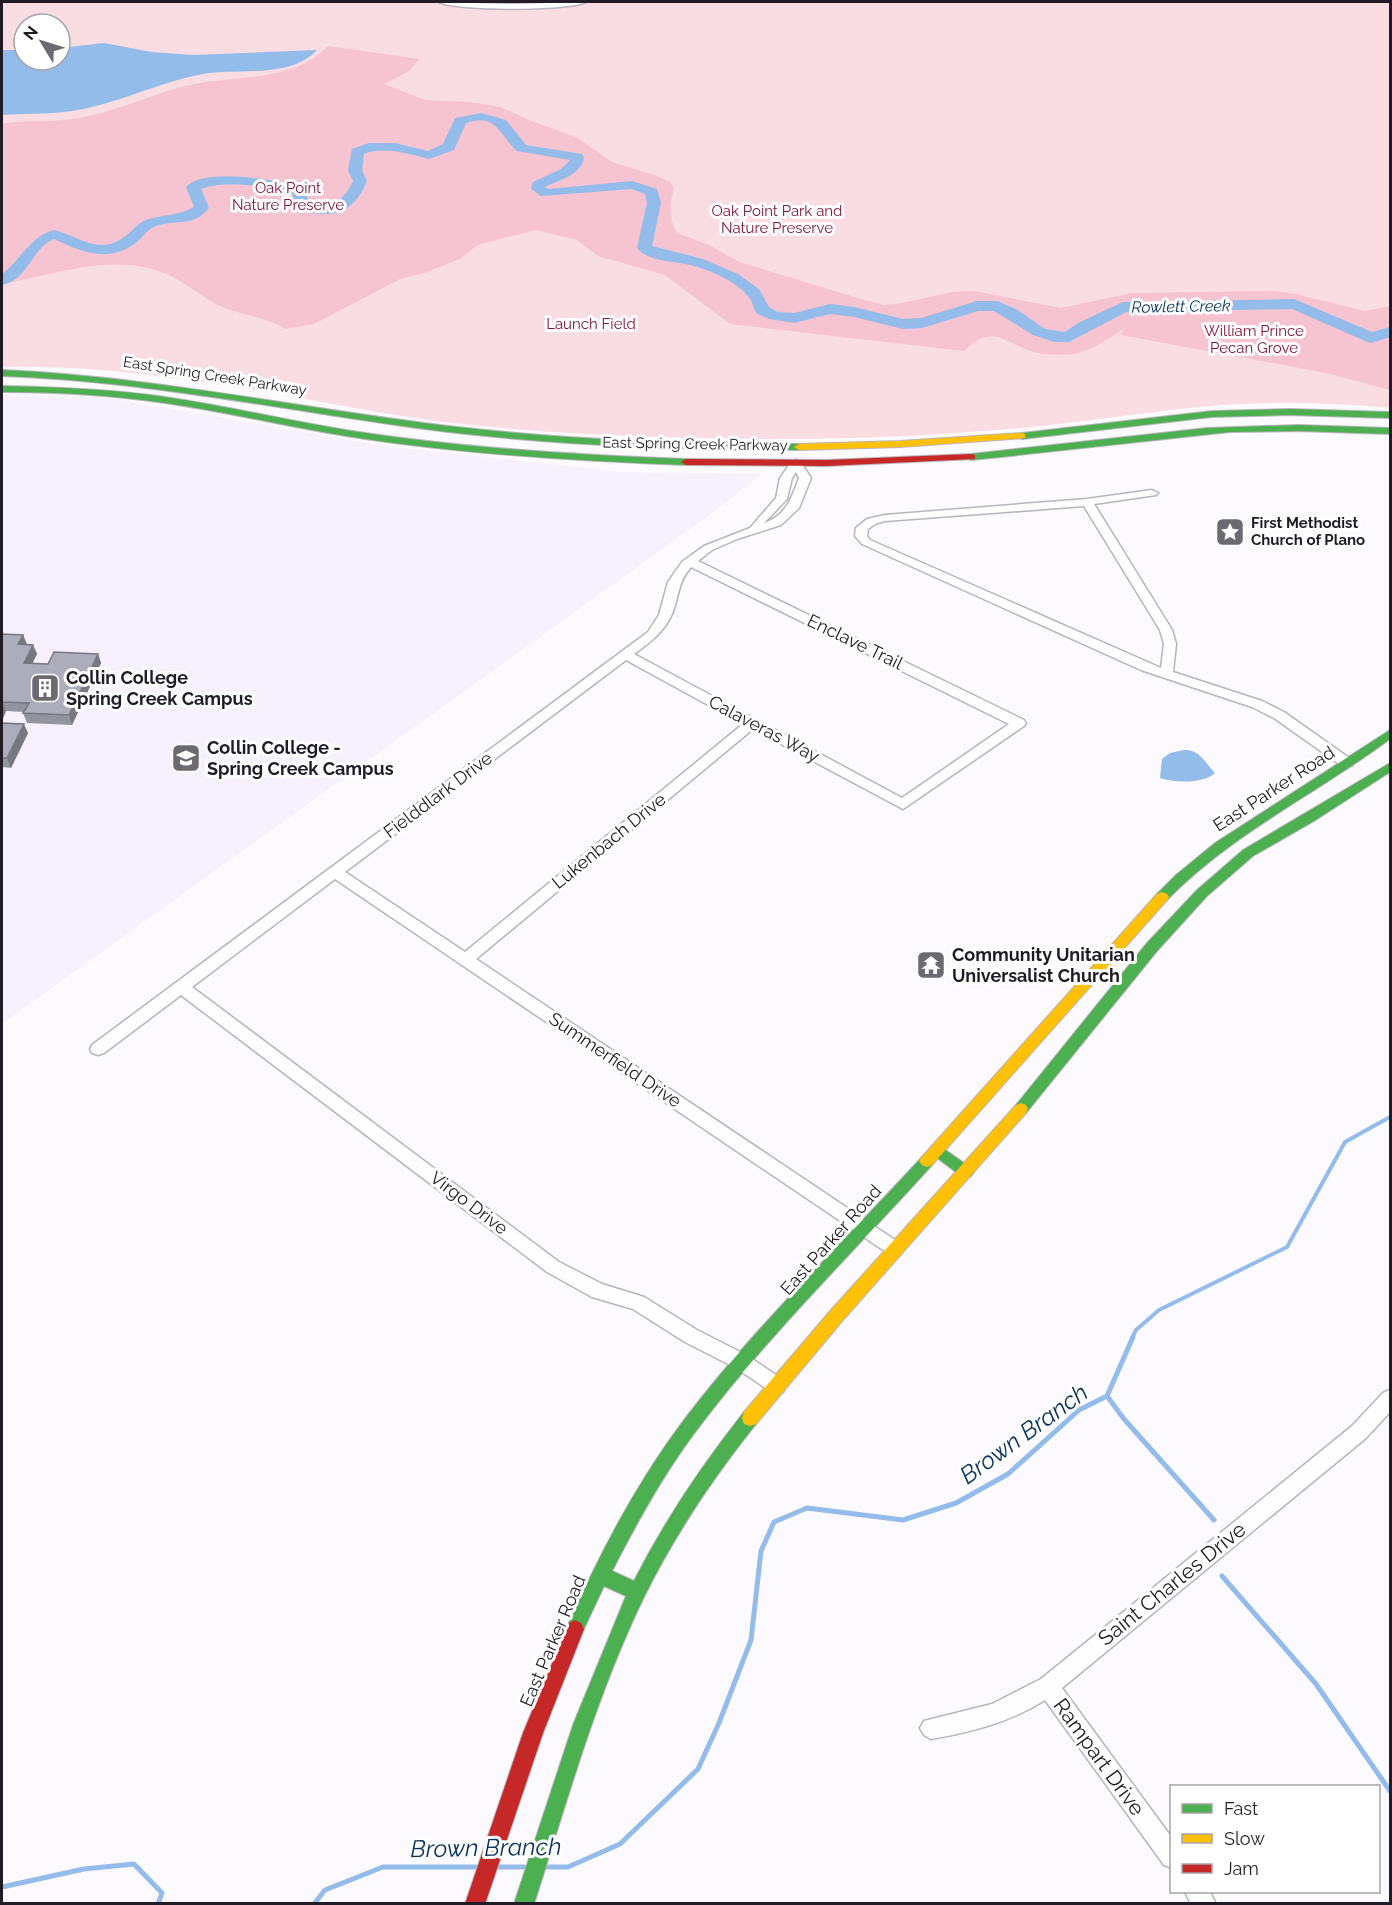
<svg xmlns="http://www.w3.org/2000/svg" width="1392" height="1905" font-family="Raleway,sans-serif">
<rect width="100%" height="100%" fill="#fcfafe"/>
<path fill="#f7f1fe" d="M2,395L94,397L164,407L384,446L622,472L762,474L711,514L2,1024Z"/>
<path fill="#fadce3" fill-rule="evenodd" d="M2,2H1390V408C1336,403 1277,401 1222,405C1155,410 1088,422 1020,428C909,438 796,441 684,438C583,435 476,429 377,412C253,390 128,364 2,367ZM24,24H60V60H24Z"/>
<path fill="#f6c3d0" d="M328,46L419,59L409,71L384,84L425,100L471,102L500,107L534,122L576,137L612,162L657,176L670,182L674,188C669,204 669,220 677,233L709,245L739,262L864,300L884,305L897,304L953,292L974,291L1061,308L1132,293L1270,291L1291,293L1365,311L1390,306V390L1326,373L1121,335L1125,328C1108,338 1092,352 1071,354C1061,355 1044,355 1034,352C1003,343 994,322 964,351L730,324L665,275L598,256L577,240L536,230L477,245L460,259L427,272L400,279L314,324L285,329C264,316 238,315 216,304C200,295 186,283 169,275C116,251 56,274 2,284V124C27,119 53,123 79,118C115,112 149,95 185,86C231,74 293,84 328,46Z"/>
<path fill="#94bcea" d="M104,43L152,52L193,55L317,50C290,79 238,68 203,74C164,81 127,99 88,108C59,115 31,113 2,115V50H24V60H60V48Z
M1184,750C1200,749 1205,763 1215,773C1203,784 1175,783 1160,778L1162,759L1170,753Z"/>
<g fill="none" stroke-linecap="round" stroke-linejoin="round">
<path stroke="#94bcea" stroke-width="4" d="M1132,1338L1136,1330L1159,1310L1287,1247L1345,1142L1390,1117"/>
<path stroke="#94bcea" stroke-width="5" d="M1107,1396L1124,1419L1214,1520
M1222,1576L1316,1684L1390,1791
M499,1867H524
M547,1867H568L620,1844L698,1769L719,1723L751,1640L761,1551L774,1522L807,1508L903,1520L956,1503L1008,1474L1079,1410L1107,1396L1133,1337
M2,1887L84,1869L134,1864L162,1893L158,1904
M314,1904L325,1890L383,1867H476"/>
<path fill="#94bcea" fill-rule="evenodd" d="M481,113L506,120L526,145L582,154L584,157C582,175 559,180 545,187L548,189L632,181L657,189L661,203L652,246L703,259L738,274L759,289L769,307L778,312L794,313L830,304L854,307L903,319L921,318L977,301H997L1016,309L1045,329L1065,332L1078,323L1123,302L1294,299L1372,332L1390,327V337L1371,343L1365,341L1292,309L1126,312L1069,342H1054L1033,335L994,311H978L922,328L903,329L854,317L830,314L794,323L769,319L756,313C753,308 753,301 748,296C734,280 710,270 690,265C674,261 648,262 637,248L647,203L645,194L631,189L541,196L531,189L533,182L561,169L570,160L517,151C499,135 497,112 466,123L454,150L429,159C408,154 384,146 364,154L362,170L367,181C354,214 330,220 297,209L292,193C264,187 230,179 201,189L209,208C192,229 174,218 154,227C146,230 141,240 133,245C105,263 80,251 54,239C32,248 28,280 2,285V274C21,260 30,236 54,230C78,236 100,256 124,237C132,232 137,223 146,220C164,214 178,216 194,207L186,187C205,166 279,181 304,187L309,203C331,209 344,201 353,181L348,170L352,149L369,143H395L428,151L443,144L455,118Z"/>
<g stroke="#b8b4bb" stroke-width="3">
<path id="street" d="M439,2L513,4L586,2C570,11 455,11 439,2Z
M796,460L800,461L811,478L799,508L781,525L737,539L712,550L698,561L1024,720L1026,723L1024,726L903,809L753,729L476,959L901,1244L904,1249L901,1254L895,1257L889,1254L335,879L192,987L559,1262L602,1284L644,1297L697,1330L748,1356L783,1380L785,1386L783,1392L776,1395L736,1368L685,1342L633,1309L592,1297L547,1272L181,995L104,1053L98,1055L92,1053L90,1049L92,1045L648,632L659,615L668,582L682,562L704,546L750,528L776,498L780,478L792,461ZM796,472L799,478C792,497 786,516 764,523L787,499L792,478ZM691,567L1009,724L902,798L634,654C649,643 663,633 671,616C680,597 676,585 691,567ZM626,660L743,724L465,952L345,872Z
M1152,490L1158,493L1156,495L1094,504L1172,630L1176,644L1173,672L1262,701L1284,712L1352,760L1354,763L1352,766H1342L1274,718L1252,707L1141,670L862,544L855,536L856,528L867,519L885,515L1087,499ZM1084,506L1160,630L1164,644L1161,668L870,540L867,536L868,529L875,524L885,521Z
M1390,1390V1412L1366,1438L1062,1688L1172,1838V1868L1164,1865L1045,1700C1010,1722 972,1732 931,1739L924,1735L920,1728L924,1721L992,1704L1041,1679L1352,1426L1383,1393Z
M1185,1892H1210L1216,1904H1191Z"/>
</g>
<g stroke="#b8b4bb" stroke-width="2">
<path id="fast" d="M2,370C145,376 283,405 424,423C548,439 674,444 799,444L804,447L799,450C674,450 548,445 424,429C283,410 145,381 2,376Z
M2,386C56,387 111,389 165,397C227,406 289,421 352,431C463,448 574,455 686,459L691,462L686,465C574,461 462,454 352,437C289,427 227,412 165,403C111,395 56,392 2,392Z
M1289,409L1390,412V418L1289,415L1212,417L1022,439L1017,436L1022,433L1212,411Z
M1298,425L1390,428V434L1298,431L1230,432L1001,457L971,460L966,457L971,454L1207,428Z
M1390,730V739C1316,794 1231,834 1167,900H1157L1155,897L1157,894L1176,875L1215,843Z
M1390,763V772L1314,821L1253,856L1207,896L1157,951L1026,1113L1021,1115L1016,1113L1014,1109L1016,1105L1147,943L1197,890L1243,850Z
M937,1144L971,1168L974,1172L971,1176L966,1178L961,1176L932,1154L930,1150L932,1146Z
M927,1155L932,1157L935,1161L932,1165C852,1254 765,1338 693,1435C662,1477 636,1524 612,1571L634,1581C665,1520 702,1465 744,1412L750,1410L756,1412L758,1418L756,1424C712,1479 674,1536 643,1599C596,1696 567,1801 534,1904H514L573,1725L626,1596L604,1586L581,1635L575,1638L569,1635L566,1629L569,1623C600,1553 635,1486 681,1424C753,1328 841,1245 922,1157Z"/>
</g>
<g stroke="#b8b4bb" stroke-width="2">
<path id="slow" d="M1022,433L1025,434V438L900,447L799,450L794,447L799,444L900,441Z
M1162,892L1167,894L1169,897L1167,900L932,1165L927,1167L922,1165L919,1161L922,1157L1157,894Z
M1021,1103L1026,1105L1028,1109L1026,1113L843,1320L756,1424L750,1426L744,1424L742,1418L744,1412L831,1310L1016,1105Z"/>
</g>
<g stroke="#b8b4bb" stroke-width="2">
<path id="jam" d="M971,454L975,455V459L827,466L686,465L681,462L686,459L827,460Z
M575,1620L581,1623L584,1629L543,1733L485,1904H465L523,1733L569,1623Z"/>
</g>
<use href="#street" fill="#fffeff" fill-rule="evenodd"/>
<use href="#fast" fill="#4caf50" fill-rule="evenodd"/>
<use href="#slow" fill="#ffc107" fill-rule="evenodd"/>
<use href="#jam" fill="#c62828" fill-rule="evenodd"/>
</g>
<path fill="#9494a1" d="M2,634L23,635L27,644L33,645L37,654L32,663L48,664L98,654L101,663L72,725L27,723L23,713L24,712L6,711L2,721Z
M2,723L28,733L11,768L2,767V769Z"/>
<path fill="#787883" d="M23,635L27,645L18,644Z
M33,645L37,654L28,673L24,663Z
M98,654L101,663L72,725L69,715Z
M2,702L6,711L2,721Z
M24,724L28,733L11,768L7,758Z"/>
<path fill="#acacbb" stroke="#787883" stroke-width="1.5" d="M2,634L23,635L18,644L33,645L24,663L48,664L54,652L98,654L69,715L23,713L29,703L2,702V703Z
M2,723L24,724L7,758H2Z"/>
<defs>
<g id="sight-square" transform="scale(1.5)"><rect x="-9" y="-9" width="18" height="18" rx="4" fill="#6d6971" stroke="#fff"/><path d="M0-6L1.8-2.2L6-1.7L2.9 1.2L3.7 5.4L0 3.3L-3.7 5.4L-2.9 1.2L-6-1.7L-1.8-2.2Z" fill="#fff"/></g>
<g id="building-square" transform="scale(1.5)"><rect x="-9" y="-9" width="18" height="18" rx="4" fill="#6d6971" stroke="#fff"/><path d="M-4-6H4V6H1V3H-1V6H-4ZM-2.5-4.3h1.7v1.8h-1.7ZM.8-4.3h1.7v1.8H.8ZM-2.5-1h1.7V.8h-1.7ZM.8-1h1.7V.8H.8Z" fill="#fff"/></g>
<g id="university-square" transform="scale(1.5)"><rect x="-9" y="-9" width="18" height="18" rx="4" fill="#6d6971" stroke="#fff"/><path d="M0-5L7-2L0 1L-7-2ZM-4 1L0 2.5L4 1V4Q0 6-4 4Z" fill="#fff"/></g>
<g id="temple-square" transform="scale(1.5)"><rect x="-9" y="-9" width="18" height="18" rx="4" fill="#6d6971" stroke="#fff"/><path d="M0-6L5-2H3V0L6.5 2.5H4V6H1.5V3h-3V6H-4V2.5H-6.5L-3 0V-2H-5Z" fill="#fff"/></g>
</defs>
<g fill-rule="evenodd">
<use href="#sight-square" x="1230" y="532"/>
<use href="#building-square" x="45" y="688"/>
<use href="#university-square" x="186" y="758"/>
<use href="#temple-square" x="931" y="965"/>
</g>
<g text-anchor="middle" stroke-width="6" stroke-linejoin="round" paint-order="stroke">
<g font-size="15" fill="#80163c" stroke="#fff">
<text x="288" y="193">Oak Point<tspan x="288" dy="17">Nature Preserve</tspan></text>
<text x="777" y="216">Oak Point Park and<tspan x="777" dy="17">Nature Preserve</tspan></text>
<text x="591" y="329">Launch Field</text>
<text x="1254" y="336">William Prince<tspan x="1254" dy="17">Pecan Grove</tspan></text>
</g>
<g font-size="15" fill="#201b25" stroke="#fff">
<text transform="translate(215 376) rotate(9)" y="5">East Spring Creek Parkway</text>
<text transform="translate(695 444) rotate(1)" y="5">East Spring Creek Parkway</text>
</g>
<g font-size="15" font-weight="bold" fill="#201b25" stroke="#fff" text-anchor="start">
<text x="1251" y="528">First Methodist<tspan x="1251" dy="17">Church of Plano</tspan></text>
</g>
<g font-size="16" font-style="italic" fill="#09345d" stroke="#fff">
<text transform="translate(1181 306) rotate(-1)" y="6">Rowlett Creek</text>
</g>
<g font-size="18" fill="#201b25" stroke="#fff">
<text transform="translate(855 642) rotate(26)" y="6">Enclave Trail</text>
<text transform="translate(764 729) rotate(28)" y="6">Calaveras Way</text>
<text transform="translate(1274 789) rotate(-33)" y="6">East Parker Road</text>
<text transform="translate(438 795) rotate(-37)" y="6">Fielddlark Drive</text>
<text transform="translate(609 841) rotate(-39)" y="6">Lukenbach Drive</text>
<text transform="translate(615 1060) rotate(34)" y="6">Summerfield Drive</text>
<text transform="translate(469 1203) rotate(37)" y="6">Virgo Drive</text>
<text transform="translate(831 1240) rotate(-48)" y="6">East Parker Road</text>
<text transform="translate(553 1641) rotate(-67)" y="6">East Parker Road</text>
</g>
<g font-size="18" font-weight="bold" fill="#201b25" stroke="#fff" text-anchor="start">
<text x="66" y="684">Collin College<tspan x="66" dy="21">Spring Creek Campus</tspan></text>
<text x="207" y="754">Collin College -<tspan x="207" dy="21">Spring Creek Campus</tspan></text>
<text x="952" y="961">Community Unitarian<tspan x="952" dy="21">Universalist Church</tspan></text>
</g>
<g font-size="21" fill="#201b25" stroke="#fff">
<text transform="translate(1172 1584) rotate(-39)" y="7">Saint Charles Drive</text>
<text transform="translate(1099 1757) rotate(54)" y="7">Rampart Drive</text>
</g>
<g font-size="24" font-style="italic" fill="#09345d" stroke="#fff">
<text transform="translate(1024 1434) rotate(-36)" y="8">Brown Branch</text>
<text transform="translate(486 1848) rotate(-1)" y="8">Brown Branch</text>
</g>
</g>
<rect width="1392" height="1905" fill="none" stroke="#201b25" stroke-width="6"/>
<rect x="1170" y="1785" width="210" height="108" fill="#ffffff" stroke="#a6a4a8" stroke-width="1.5"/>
<rect x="1182" y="1804" width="30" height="9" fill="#4caf50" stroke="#a6a4a8" stroke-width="1.5"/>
<text x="1224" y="1815" font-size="18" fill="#201b25">Fast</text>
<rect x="1182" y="1834" width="30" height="9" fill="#ffc107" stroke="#a6a4a8" stroke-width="1.5"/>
<text x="1224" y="1845" font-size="18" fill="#201b25">Slow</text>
<rect x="1182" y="1864" width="30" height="9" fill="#c62828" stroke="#a6a4a8" stroke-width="1.5"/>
<text x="1224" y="1875" font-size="18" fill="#201b25">Jam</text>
<g transform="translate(42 42) rotate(308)"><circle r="28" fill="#ffffff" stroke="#a6a4a8" stroke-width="1.5"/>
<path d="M0-4.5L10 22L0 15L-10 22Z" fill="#6d6971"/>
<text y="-9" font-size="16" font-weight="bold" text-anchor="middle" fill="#201b25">N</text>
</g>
</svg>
